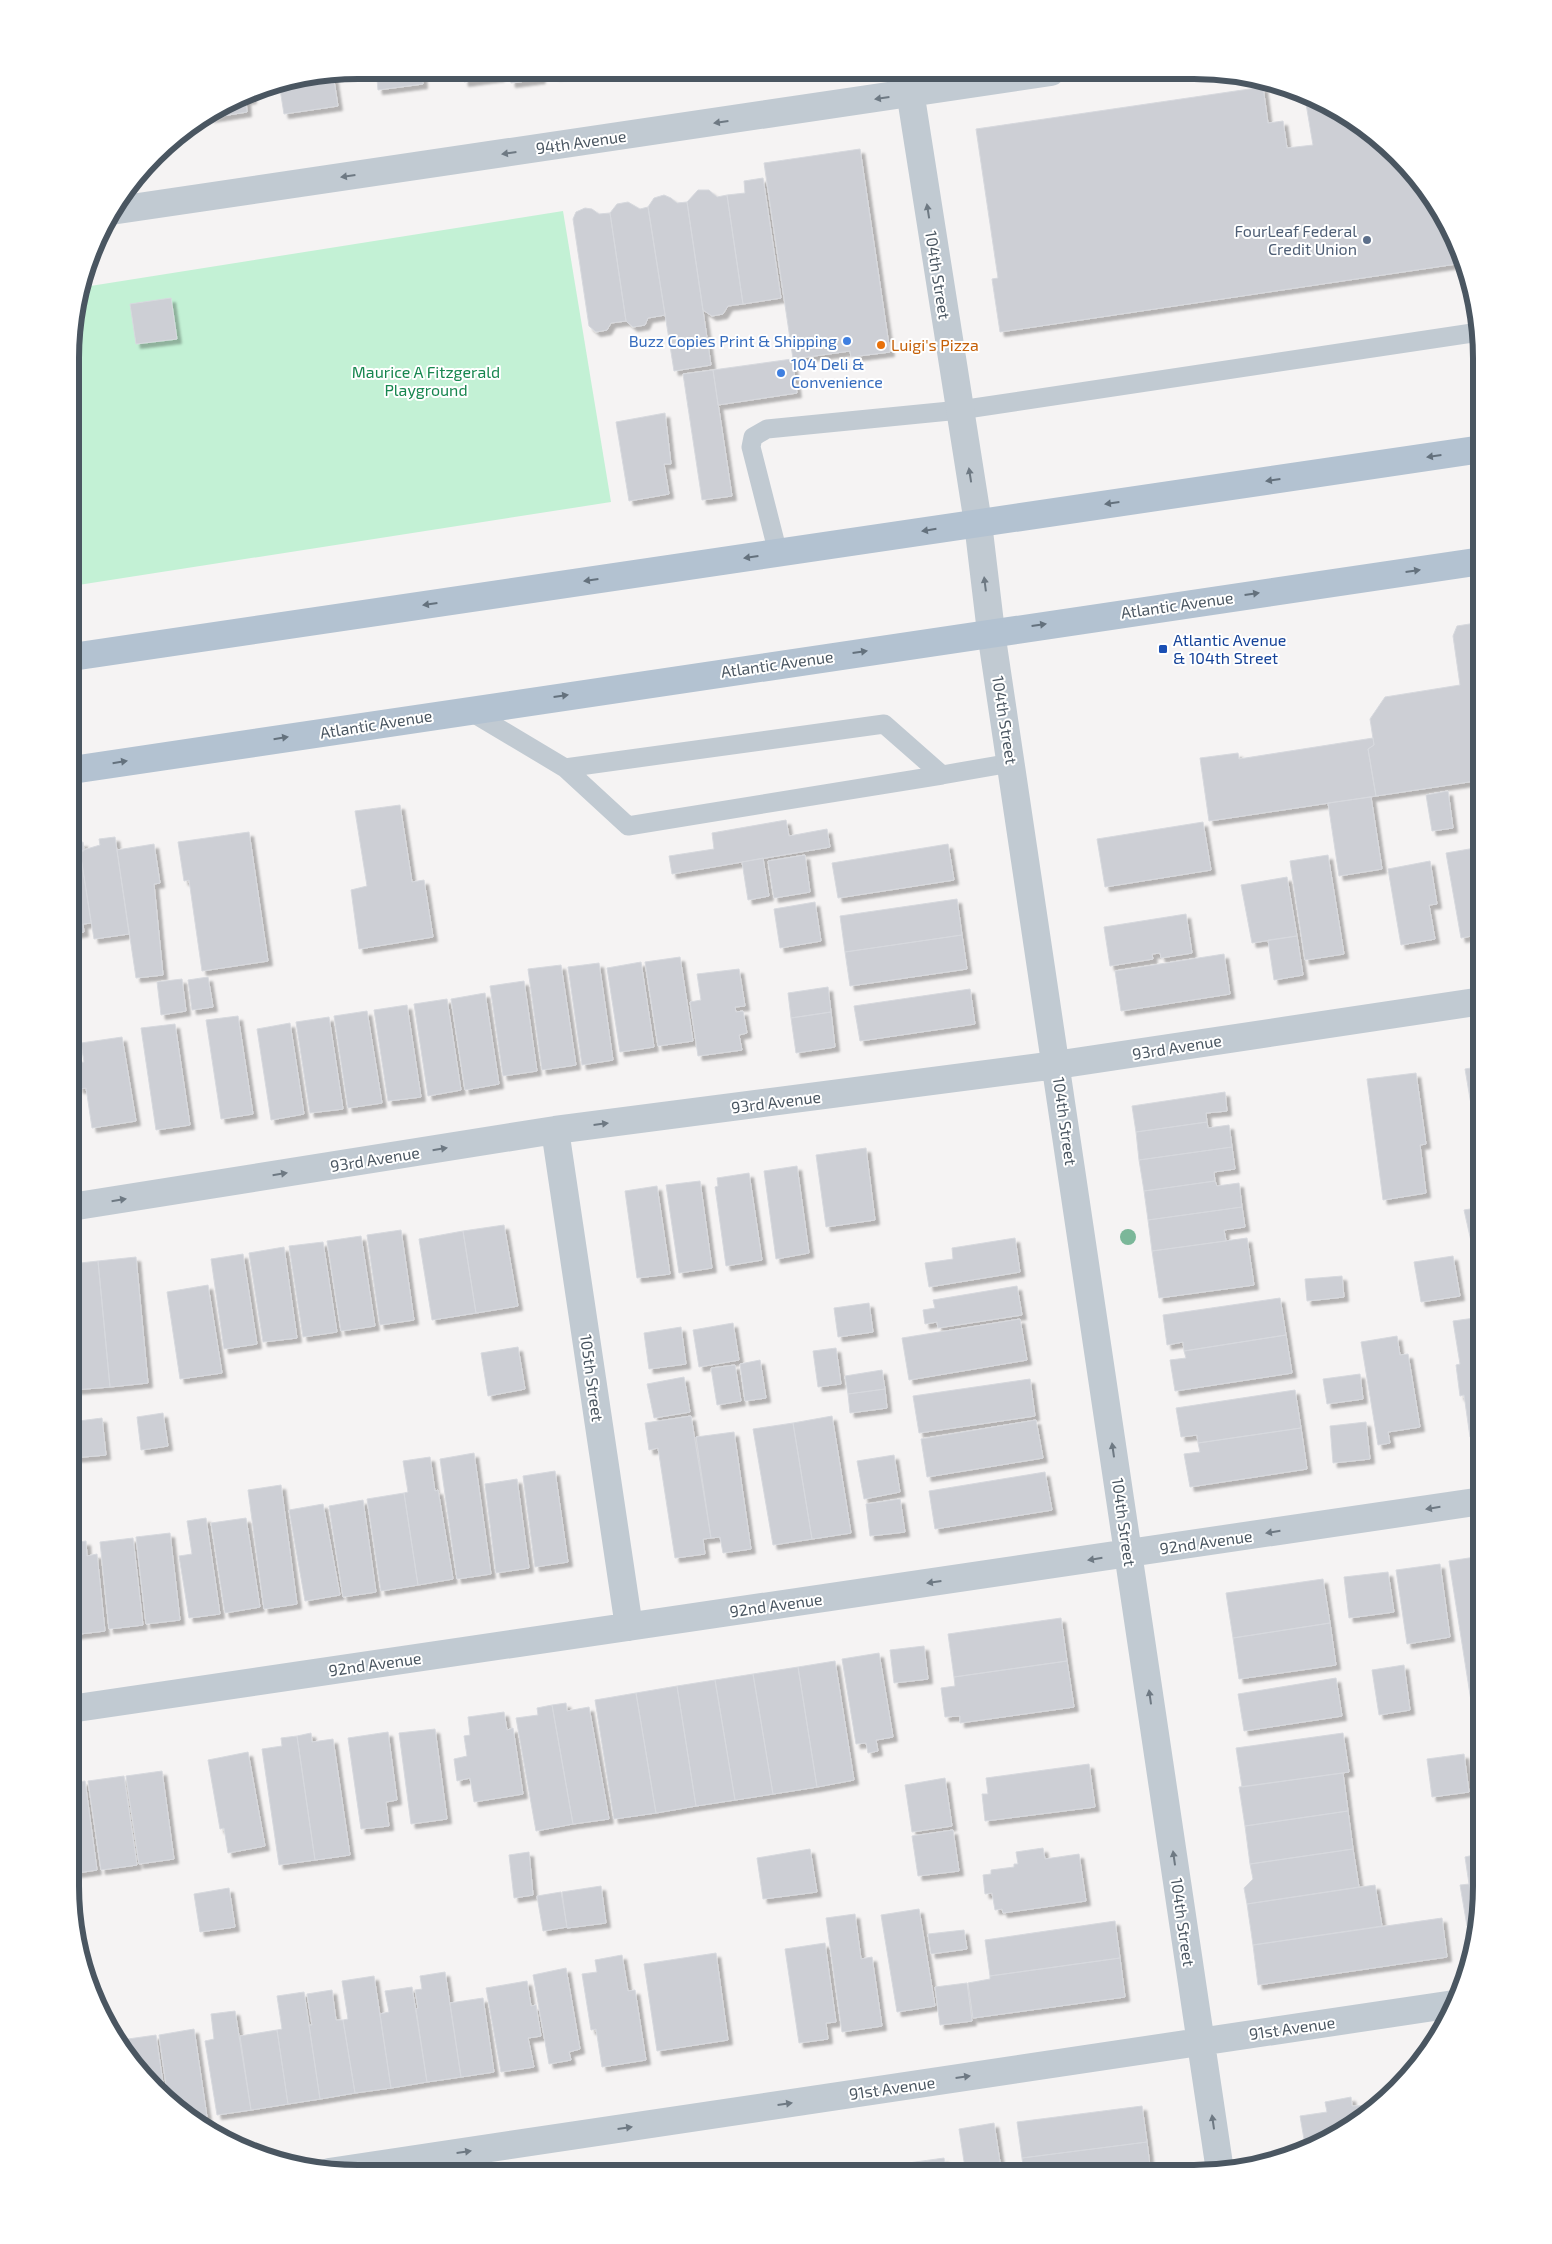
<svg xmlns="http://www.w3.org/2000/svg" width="1552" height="2244" font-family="'Exo 2',sans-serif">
<defs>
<filter id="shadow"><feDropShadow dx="4.5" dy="4.5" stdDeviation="1" flood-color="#0004"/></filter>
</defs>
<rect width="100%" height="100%" fill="#f5f3f3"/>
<path fill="#c3f1d5" d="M563,211L611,502L72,586L73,320L84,287Z"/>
<path fill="#cdcfd5" stroke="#d7d9de" filter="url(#shadow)" d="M376,70H422L423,84L378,90Z
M462,70H499L500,77L464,82Z
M509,70L540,71L541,79L511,83Z
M554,71H585V72L555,76Z
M333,74L338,106L284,114L279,83Z
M1263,87L1268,123L1283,121L1287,148L1313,145L1304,92L1369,129L1422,182L1452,231L1463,263L1000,332L992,279L998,278L976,129Z
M251,93L252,99L246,100L247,112L209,118Z
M860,149L890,352L851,357L850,351L793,359L764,163Z
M763,178L781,298L743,304L727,195L745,193L744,181Z
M698,190H709L717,197L727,195L743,304L728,306L723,314L712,316L703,310L687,202Z
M664,195L671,198L677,203L687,202L711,365L674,371L648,207L654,198Z
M628,202L640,209L648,207L665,315L648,318L645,325L633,327L626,321L610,213L617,204Z
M585,208L592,209L599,214L610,213L626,321L611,323L607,330L596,332L589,326L573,219L576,212Z
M171,298L177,339L136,344L130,304Z
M792,359L797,393L718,405L713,370Z
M713,370L732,496L702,500L683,374Z
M665,413L671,464H664L669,494L629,501L616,422Z
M1482,622V780L1376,796L1368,749L1374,745L1370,719L1385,697L1460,685L1453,636L1457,626Z
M1373,738L1374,745L1368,749L1376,796L1209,821L1200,758L1238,753L1239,759Z
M1448,791L1453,828L1432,831L1426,795Z
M1371,797L1382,869L1339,876L1328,803Z
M400,805L412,882L424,880L433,937L359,949L351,890L367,886L355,811Z
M786,820L789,836L827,829L830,847L672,874L669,856L714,849L712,833Z
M1203,822L1211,870L1105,887L1097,839Z
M249,832L268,961L202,971L189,880L184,881L178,842Z
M115,837L129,934L94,939L80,851L100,845L99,839Z
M83,842L84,851H80L91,923L83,924L84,932L73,934L72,844Z
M154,844L160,883L154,884L163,975L136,978L117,850Z
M948,844L954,880L838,898L832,863Z
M1481,847L1482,934L1461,938L1446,853Z
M805,855L810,892L774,898L768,861Z
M1328,855L1344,954L1305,960L1290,861Z
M763,858L769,896L748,900L742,862Z
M1430,861L1437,904L1429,905L1435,939L1401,945L1388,869Z
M1287,877L1297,936L1252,943L1241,885Z
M957,899L962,935L845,952L840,916Z
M815,902L821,941L780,948L774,909Z
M1186,914L1192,953L1161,958L1160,953L1152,954L1153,959L1110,966L1104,927Z
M962,935L967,969L850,986L845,952Z
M1297,936L1303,975L1274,980L1268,940Z
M1224,954L1230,994L1121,1011L1115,971Z
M680,957L693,1041L658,1046L645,962Z
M641,962L654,1047L620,1052L607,968Z
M599,963L613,1060L582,1065L568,967Z
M561,965L576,1065L542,1070L528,969Z
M739,969L745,1006L735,1007L736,1012L743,1011L747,1033L739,1035L742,1050L698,1056L690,1002L701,1000L697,974Z
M208,977L213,1007L192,1010L188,980Z
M182,979L186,1011L161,1015L157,982Z
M524,981L537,1071L503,1076L490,986Z
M828,987L831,1012L791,1018L788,993Z
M970,989L975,1024L860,1041L854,1006Z
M485,993L499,1084L465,1090L451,999Z
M447,999L461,1090L428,1096L414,1004Z
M407,1005L421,1097L388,1101L374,1010Z
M367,1011L382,1103L348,1108L334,1016Z
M831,1012L835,1047L796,1053L791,1018Z
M238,1016L253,1114L221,1119L206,1020Z
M329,1017L343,1109L310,1113L296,1022Z
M290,1023L304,1114L271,1120L257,1029Z
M175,1024L190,1125L156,1130L141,1028Z
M122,1037L136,1121L92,1128L86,1088L79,1089L75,1063L84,1062L81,1043Z
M1482,1066V1139L1477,1140L1465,1069Z
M1416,1073L1426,1144L1420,1145L1426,1193L1383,1200L1367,1079Z
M1225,1092L1227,1111L1206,1113L1207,1122L1136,1132L1132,1106Z
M1207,1122L1208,1128L1229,1125L1232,1147L1139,1160L1136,1132Z
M1232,1147L1235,1169L1214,1172L1215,1181L1144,1191L1139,1160Z
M866,1148L875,1220L826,1227L816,1155Z
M797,1166L809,1253L776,1259L764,1171Z
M749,1173L762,1260L726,1266L715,1187L718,1186L717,1178Z
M700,1181L712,1268L679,1273L666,1185Z
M1215,1181L1217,1186L1239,1183L1242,1207L1148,1220L1144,1191Z
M657,1186L670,1274L637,1278L625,1191Z
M1242,1207L1245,1227L1224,1230L1226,1241L1152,1251L1148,1220Z
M1482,1207V1248L1473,1250L1464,1210Z
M504,1225L518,1306L476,1313L463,1231Z
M401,1230L414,1320L380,1325L367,1235Z
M463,1231L476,1313L432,1320L419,1239Z
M361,1236L375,1326L341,1331L327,1241Z
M1015,1238L1020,1272L929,1287L925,1263L953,1259L952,1248Z
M1247,1238L1254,1285L1159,1298L1152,1251Z
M323,1242L337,1332L303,1337L289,1246Z
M284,1247L297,1338L263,1342L249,1253Z
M243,1254L257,1344L224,1349L211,1259Z
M1453,1256L1460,1296L1421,1302L1414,1262Z
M136,1257L148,1383L110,1387L98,1261Z
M98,1261L110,1387L73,1390L71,1368V1264Z
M1342,1276L1344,1297L1307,1301L1305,1279Z
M208,1285L222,1373L180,1379L167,1292Z
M1017,1286L1022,1315L938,1328L937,1322L925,1324L923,1310L935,1308L933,1300Z
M1280,1298L1286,1335L1184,1351L1183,1342L1167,1345L1163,1315Z
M869,1303L873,1332L838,1337L834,1308Z
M1482,1317V1436L1470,1437L1464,1395L1460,1396L1456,1365L1460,1364L1453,1321Z
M1020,1319L1027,1360L909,1380L902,1338Z
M733,1323L739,1360L699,1367L693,1330Z
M681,1327L686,1364L649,1369L644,1333Z
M1286,1335L1292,1373L1175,1391L1170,1360L1186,1358L1184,1351Z
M1397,1336L1400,1355L1408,1354L1420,1427L1388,1432L1390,1443L1378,1445L1361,1342Z
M518,1347L525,1389L488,1396L481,1353Z
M836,1348L841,1384L818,1387L813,1351Z
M760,1360L766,1398L745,1401L740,1364Z
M735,1365L741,1401L717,1405L711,1368Z
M882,1370L885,1389L848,1394L845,1376Z
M1360,1374L1363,1399L1327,1404L1323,1379Z
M684,1377L690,1412L654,1418L647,1384Z
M1030,1379L1035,1416L919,1433L913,1396Z
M885,1389L887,1408L850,1413L848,1394Z
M1295,1390L1301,1428L1198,1443L1197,1435L1181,1437L1176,1408Z
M163,1413L168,1446L141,1450L137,1417Z
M691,1416L711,1538L703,1539L705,1554L675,1558L658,1448L649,1450L645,1423Z
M832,1416L851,1533L812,1539L793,1423Z
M102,1418L106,1455L72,1458L71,1422Z
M1036,1420L1043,1458L927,1477L921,1439Z
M1366,1422L1370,1459L1333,1463L1330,1426Z
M793,1423L812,1539L773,1545L753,1429Z
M1301,1428L1307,1469L1190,1487L1184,1454L1200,1452L1198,1443Z
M734,1432L751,1549L723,1553L720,1537L711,1538L696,1437Z
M474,1453L491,1574L457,1579L440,1459Z
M894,1455L900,1492L864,1499L857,1461Z
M430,1457L435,1491L438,1490L453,1579L418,1585L404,1493L408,1492L403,1461Z
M555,1471L568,1562L535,1567L523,1476Z
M1045,1472L1052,1510L935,1529L929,1491Z
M517,1479L529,1568L496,1573L485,1484Z
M281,1485L297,1604L264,1609L248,1490Z
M404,1493L418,1585L381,1591L367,1499Z
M900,1499L905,1532L870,1536L866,1504Z
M363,1500L376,1592L343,1597L329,1506Z
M323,1504L340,1595L305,1601L289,1510Z
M206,1518L220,1614L189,1618L179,1556L192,1554L187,1521Z
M246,1518L260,1607L225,1613L211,1523Z
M170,1533L180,1620L146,1624L136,1537Z
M133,1538L143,1625L109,1629L100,1542Z
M86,1541L87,1556L97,1554L105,1631L71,1635V1543Z
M1482,1556L1481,1700L1471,1701L1449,1561Z
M1440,1564L1450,1637L1407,1644L1396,1570Z
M1388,1572L1394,1612L1349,1618L1344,1577Z
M1323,1579L1330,1623L1233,1638L1226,1593Z
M1061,1618L1067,1661L954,1677L948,1634Z
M1330,1623L1336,1665L1239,1679L1233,1638Z
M924,1646L928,1679L894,1683L890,1650Z
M879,1653L893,1737L876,1740L878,1751L868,1753L866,1743L856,1744L842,1659Z
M835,1661L854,1780L817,1787L798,1667Z
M1067,1661L1074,1707L960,1723V1716L945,1717L941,1688L955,1686L954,1677Z
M1404,1665L1410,1710L1379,1715L1372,1670Z
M798,1667L817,1787L773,1794L753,1674Z
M753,1674L773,1794L735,1800L715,1680Z
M1336,1678L1342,1716L1244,1731L1238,1694Z
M715,1680L735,1800L696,1806L677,1686Z
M677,1686L696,1806L656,1813L636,1693Z
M636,1693L656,1813L614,1819L595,1700Z
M566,1703L567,1711L589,1707L609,1819L573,1824L552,1705Z
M552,1705L573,1824L536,1831L516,1718L538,1715L537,1708Z
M504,1712L507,1730L513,1728L523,1794L474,1802L470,1778L457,1781L454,1759L467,1756L464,1736L470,1735L468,1717Z
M435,1729L447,1819L411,1824L399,1733Z
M388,1732L397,1800L386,1802L389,1826L361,1829L348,1738Z
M311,1733L312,1742L333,1739L350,1855L315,1860L297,1736Z
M1343,1733L1349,1772L1242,1787L1236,1748Z
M297,1736L315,1860L279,1865L262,1749L282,1746L281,1738Z
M248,1752L265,1846L228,1853L224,1828L220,1829L208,1760Z
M1464,1754L1469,1792L1432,1797L1427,1759Z
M1089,1764L1095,1807L985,1821L982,1794H988L986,1778Z
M162,1771L174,1859L139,1864L126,1776Z
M1343,1773L1348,1811L1245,1826L1239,1787Z
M124,1776L137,1865L101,1870L88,1781Z
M945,1778L952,1826L912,1832L905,1785Z
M85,1781L97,1870L70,1874V1783Z
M1348,1811L1353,1849L1250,1864L1245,1826Z
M1481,1818V1905L1478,1925L1467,1926L1460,1885L1469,1884L1465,1857L1478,1854L1473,1819Z
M953,1830L959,1871L918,1876L912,1836Z
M1043,1848L1045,1859L1079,1854L1086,1901L1003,1913L1002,1909L995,1910L992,1893L985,1894L983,1875L991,1874V1870L1014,1867V1864H1018L1016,1852Z
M810,1849L817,1892L763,1899L757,1858Z
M1353,1849L1359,1887L1247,1904L1244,1888L1253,1879L1250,1864Z
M529,1852L533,1895L514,1898L509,1855Z
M1375,1885L1382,1926L1253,1945L1247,1904Z
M601,1886L606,1923L567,1928L562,1892Z
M229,1888L235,1927L200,1932L194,1894Z
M561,1892L567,1927L543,1931L537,1896Z
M919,1909L935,2006L897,2012L881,1915Z
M855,1914L861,1959L872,1957L882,2026L842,2032L826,1918Z
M1442,1918L1447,1957L1258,1985L1253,1945Z
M1115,1921L1120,1958L990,1976L985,1940Z
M964,1930L967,1949L931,1954L928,1934Z
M825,1943L836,2022L826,2023L828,2039L799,2043L785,1949Z
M716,1953L728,2040L657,2051L644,1964Z
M622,1955L628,1991L635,1990L646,2060L602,2067L596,2029L591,2030L582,1974L597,1972L595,1960Z
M1120,1958L1125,1997L973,2018L968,1983L990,1979V1976Z
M566,1968L580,2049L569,2052L571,2060L549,2064L533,1975Z
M445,1972L461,2077L427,2082L416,2009L418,2008L415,1990L422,1989L420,1976Z
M374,1976L391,2088L355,2093L343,2020L348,2019L342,1981Z
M527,1981L531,2006L536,2005L541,2036L528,2038L534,2067L501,2072L486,1988Z
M967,1983L972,2021L940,2025L935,1987Z
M412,1987L427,2082L391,2088L380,2014L389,2012L385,1991Z
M332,1990L336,2020H343L355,2093L320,2099L309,2025H312L307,1994Z
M304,1992L320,2099L288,2104L277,2030L282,2029L277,1996Z
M483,1998L494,2072L461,2077L450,2003Z
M235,2011L251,2110L217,2115L205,2041L214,2039L211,2014Z
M194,2029L207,2117L191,2119L168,2099L159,2035Z
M277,2030L288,2104L251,2110L240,2036Z
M156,2035L165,2097L141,2076L122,2046L121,2040Z
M1351,2097L1352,2106L1381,2105L1321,2144L1293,2155L1292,2147L1305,2145L1300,2116L1327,2112L1325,2102Z
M1142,2106L1147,2142L1022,2158L1017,2122Z
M994,2123L1000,2162L965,2168L959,2129Z
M1147,2142L1151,2174H1024L1022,2158Z
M944,2158L946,2173H909L908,2163Z
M903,2166L904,2173H862V2172Z
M762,2168V2173H727Z"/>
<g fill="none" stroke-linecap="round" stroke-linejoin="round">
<path stroke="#c1cad2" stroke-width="19" d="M778,553L751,447L753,437L767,429L960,410L1479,332
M468,710L565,768L884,724L942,775L1011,763
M565,768L628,826L942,775"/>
<path stroke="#c1cad2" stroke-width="28" d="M907,72L978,523L991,632L1220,2171
M111,211L1051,72
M555,1130L629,1627
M71,1207L555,1130L1056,1065L1482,1001
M70,1709L1482,1501
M329,2172L1454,2004"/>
<path stroke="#b3c2d1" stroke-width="28" d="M72,657L1482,449
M72,770L1482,561"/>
</g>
<circle fill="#7bb799" cx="1128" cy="1237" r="8"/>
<defs><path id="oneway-solid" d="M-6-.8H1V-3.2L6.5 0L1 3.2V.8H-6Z" transform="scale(1.25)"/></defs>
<g fill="#6e7983">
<use href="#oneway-solid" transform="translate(882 98) rotate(172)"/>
<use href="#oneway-solid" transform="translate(721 122) rotate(172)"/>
<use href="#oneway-solid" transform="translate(509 153) rotate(172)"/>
<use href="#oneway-solid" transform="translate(348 176) rotate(172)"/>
<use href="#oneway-solid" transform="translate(928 211) rotate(-99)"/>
<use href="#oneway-solid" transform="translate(970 475) rotate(-99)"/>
<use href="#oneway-solid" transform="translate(985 584) rotate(-97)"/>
<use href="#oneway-solid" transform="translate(601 1124) rotate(-7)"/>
<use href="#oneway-solid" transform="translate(440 1149) rotate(-9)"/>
<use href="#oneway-solid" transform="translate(280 1174) rotate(-9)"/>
<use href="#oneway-solid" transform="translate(119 1200) rotate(-9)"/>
<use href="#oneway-solid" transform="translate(1113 1450) rotate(-98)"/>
<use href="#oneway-solid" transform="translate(1433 1508) rotate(171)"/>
<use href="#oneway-solid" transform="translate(1273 1532) rotate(171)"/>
<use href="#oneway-solid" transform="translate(1095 1559) rotate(171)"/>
<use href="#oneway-solid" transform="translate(934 1582) rotate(172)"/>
<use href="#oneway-solid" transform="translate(1150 1697) rotate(-98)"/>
<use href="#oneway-solid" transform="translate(1174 1858) rotate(-98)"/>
<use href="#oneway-solid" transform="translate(963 2077) rotate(-8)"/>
<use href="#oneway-solid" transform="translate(785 2104) rotate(-8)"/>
<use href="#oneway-solid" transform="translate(1213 2122) rotate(-98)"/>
<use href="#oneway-solid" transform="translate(625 2128) rotate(-8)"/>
<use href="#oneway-solid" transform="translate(464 2152) rotate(-8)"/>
</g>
<g fill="#64717d">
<use href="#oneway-solid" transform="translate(1434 456) rotate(172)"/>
<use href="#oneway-solid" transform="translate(1273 480) rotate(172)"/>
<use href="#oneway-solid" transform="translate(1112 503) rotate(172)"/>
<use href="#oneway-solid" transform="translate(929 530) rotate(171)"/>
<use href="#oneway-solid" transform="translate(751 557) rotate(172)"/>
<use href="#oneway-solid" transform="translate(1413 571) rotate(-8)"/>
<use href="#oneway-solid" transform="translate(591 580) rotate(172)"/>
<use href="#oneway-solid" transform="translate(1252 594) rotate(-8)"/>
<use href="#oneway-solid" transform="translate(430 604) rotate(172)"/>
<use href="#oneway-solid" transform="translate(1039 625) rotate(-8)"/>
<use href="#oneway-solid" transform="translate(860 652) rotate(-8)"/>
<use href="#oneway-solid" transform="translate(561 696) rotate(-8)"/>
<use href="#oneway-solid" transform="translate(281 738) rotate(-9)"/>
<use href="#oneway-solid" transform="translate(120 762) rotate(-9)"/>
</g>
<circle fill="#5c6f8a" stroke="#fff" stroke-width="2" cx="1367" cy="240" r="5"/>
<g fill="#3f7fe0" stroke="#fff" stroke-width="2">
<circle cx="847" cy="341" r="5"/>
<circle cx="781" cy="373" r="5"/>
</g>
<circle fill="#e8710a" stroke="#fff" stroke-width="2" cx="881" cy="345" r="5"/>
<rect fill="#1a4fb4" stroke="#fff" stroke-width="2" x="1158" y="644" width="10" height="10" rx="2.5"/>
<g text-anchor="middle" stroke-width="4" stroke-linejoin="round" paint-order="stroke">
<g font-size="16" fill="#4a5661" stroke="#fff">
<text transform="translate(581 142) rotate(-8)" y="6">94th Avenue</text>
<text transform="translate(938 275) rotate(81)" y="6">104th Street</text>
<text transform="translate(1177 605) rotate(-8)" y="6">Atlantic Avenue</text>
<text transform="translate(777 664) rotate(-8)" y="6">Atlantic Avenue</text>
<text transform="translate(1005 720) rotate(81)" y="6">104th Street</text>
<text transform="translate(376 724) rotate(-9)" y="6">Atlantic Avenue</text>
<text transform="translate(1177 1047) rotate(-9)" y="6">93rd Avenue</text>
<text transform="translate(776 1102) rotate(-7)" y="6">93rd Avenue</text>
<text transform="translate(1065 1121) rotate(82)" y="6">104th Street</text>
<text transform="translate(375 1159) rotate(-9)" y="6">93rd Avenue</text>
<text transform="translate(592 1378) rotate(82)" y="6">105th Street</text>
<text transform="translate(1124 1522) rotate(82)" y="6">104th Street</text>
<text transform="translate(1206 1542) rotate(-8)" y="6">92nd Avenue</text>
<text transform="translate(776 1605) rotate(-8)" y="6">92nd Avenue</text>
<text transform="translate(375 1664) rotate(-8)" y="6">92nd Avenue</text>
<text transform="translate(1183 1922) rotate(82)" y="6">104th Street</text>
<text transform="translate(1292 2028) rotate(-8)" y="6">91st Avenue</text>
<text transform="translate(892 2088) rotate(-8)" y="6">91st Avenue</text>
</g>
<g font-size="16" fill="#4e5e75" stroke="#fff" text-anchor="end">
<text x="1357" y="237">FourLeaf Federal<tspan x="1357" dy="18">Credit Union</tspan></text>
</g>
<g font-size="16" fill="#366cbe" stroke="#fff" text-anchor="end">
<text x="837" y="347">Buzz Copies Print &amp; Shipping</text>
<text x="791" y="370" text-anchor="start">104 Deli &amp;<tspan x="791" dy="18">Convenience</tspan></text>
</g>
<g font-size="16" fill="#c56008" stroke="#fff" text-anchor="start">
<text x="891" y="351">Luigi's Pizza</text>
</g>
<g font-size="16" fill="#17864f" stroke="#fff">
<text x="426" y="378">Maurice A Fitzgerald<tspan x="426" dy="18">Playground</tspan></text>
</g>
<g font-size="16" fill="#164399" stroke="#fff" text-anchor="start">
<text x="1173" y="646">Atlantic Avenue<tspan x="1173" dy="18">&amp; 104th Street</tspan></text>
</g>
</g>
<path d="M0 0H1552V2244H0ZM358 79H1194A279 279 0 0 1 1473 358V1886A279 279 0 0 1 1194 2165H358A279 279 0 0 1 79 1886V358A279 279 0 0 1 358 79Z" fill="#fff" fill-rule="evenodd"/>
<path fill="none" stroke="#4a5661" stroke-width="6" d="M358 79H1194A279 279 0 0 1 1473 358V1886A279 279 0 0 1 1194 2165H358A279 279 0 0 1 79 1886V358A279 279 0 0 1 358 79Z"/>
</svg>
